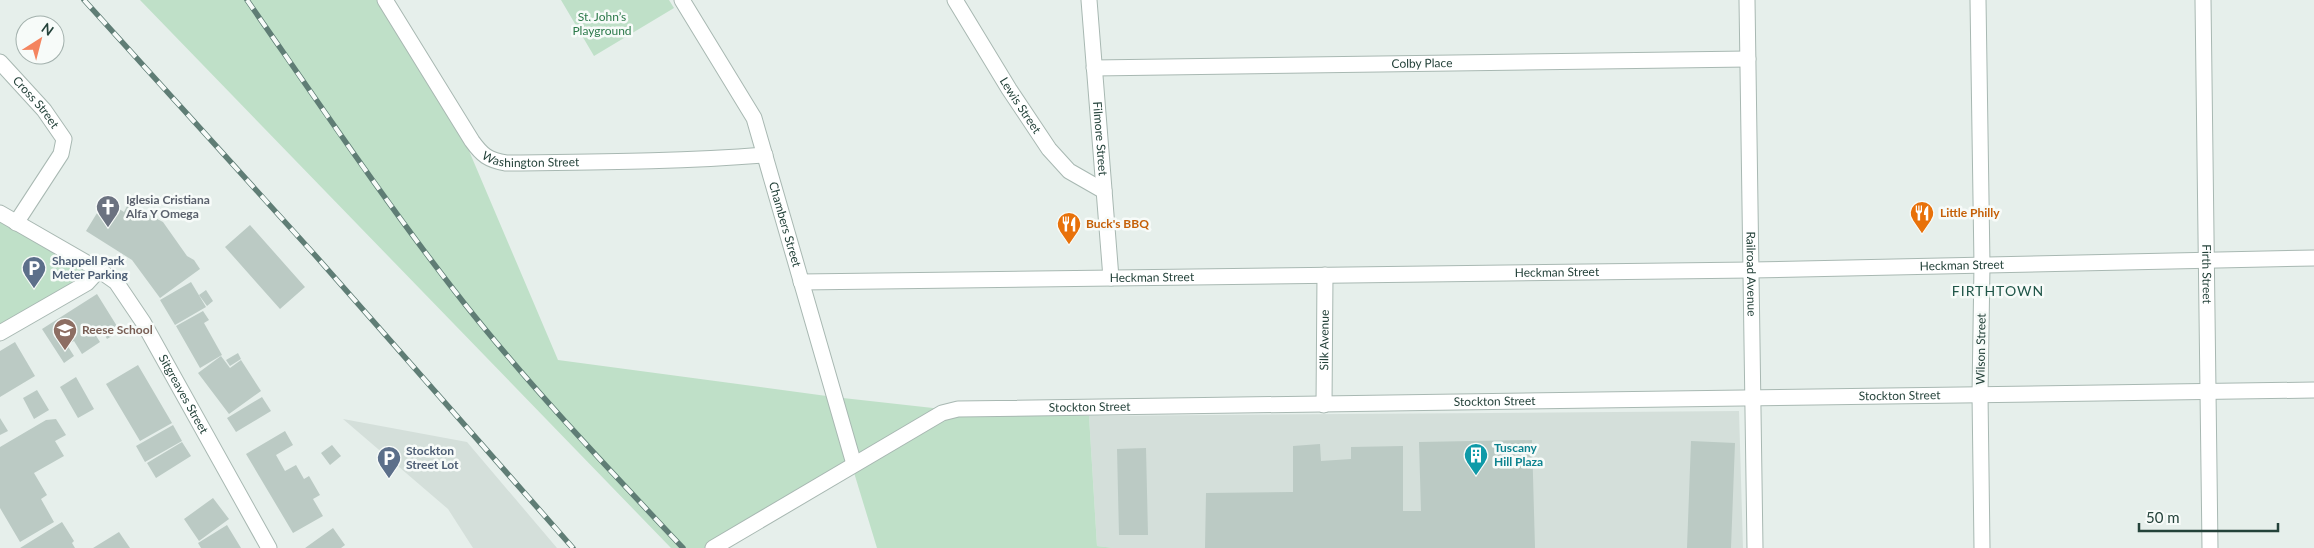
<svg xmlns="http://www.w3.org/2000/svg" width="2314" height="548" font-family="Lato,sans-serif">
<rect width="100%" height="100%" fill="#e6efeb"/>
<path fill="#d4dfda" d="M1739,411L1743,548H1114L1097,546L1089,416Z
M343,419L467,442L557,548H473L448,509Z"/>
<path fill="#bfe0c8" d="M140,0H379L464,139L558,360L834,397L942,409L1089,416L1097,546L1114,548H877L852,466L717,548H671Z
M561,0H669L674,8L594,56Z
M0,216L99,270L0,330Z"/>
<path fill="#bbcac4" d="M105,200L124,212L128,204L163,222L187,256L194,260L200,269L160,298L132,260L86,231Z
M250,225L305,287L280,309L225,247Z
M191,282L206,307L175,325L160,300Z
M206,290L213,301L207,306L199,295Z
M97,294L120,331L107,339L100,326L93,331L100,342L82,354L74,341L67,345L74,356L64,363L42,329Z
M203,311L209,320L204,323L222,355L200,368L176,326Z
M15,342L35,376L0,397V351Z
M238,353L241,359L230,366L226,360Z
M221,356L230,368L241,360L261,391L229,414L198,373Z
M138,365L172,423L140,441L106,384Z
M76,377L94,409L78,418L60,387Z
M37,390L49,410L34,419L23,398Z
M262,397L271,411L236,432L227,418Z
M0,418L8,431L0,435Z
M56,419L66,435L55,441L64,456L34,473L47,495L41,499L54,522L20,542L0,508V447L46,420Z
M173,425L182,441L145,462L136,446Z
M285,431L293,445L276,455L285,471L296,465L304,479L309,476L320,495L313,499L323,516L293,533L246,454Z
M1532,440L1535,548H1205L1206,493L1293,492V446L1320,444L1321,461L1351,459V447L1403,446V511H1421L1419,442Z
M1691,441L1735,443L1731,548H1687Z
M182,442L191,456L156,478L147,463Z
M332,445L341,456L330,465L321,453Z
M1146,448L1148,535H1119L1117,449Z
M213,498L229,519L199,541L184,519Z
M62,522L74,541L72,543L75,548H20Z
M227,525L241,548H201L198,543Z
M333,528L345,545L341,548H305Z
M119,532L130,548H93Z"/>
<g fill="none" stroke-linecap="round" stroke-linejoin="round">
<g stroke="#a8b8b2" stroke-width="17">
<g id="minor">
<path id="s1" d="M385,0L472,141C482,155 488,160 506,163C592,162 678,162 765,155"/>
<path id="s2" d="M682,0L754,118L854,464"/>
<path id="s3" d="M955,0L1009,89L1049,149L1069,171L1104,191"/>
<path id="s4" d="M1089,0L1111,278"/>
<path id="s5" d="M1747,0L1755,548"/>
<path d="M1978,0L1982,265L1980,394L1982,548"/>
<path id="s6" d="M2203,0L2210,548"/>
<path id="s7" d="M0,62L44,110L64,139L61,154L16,223"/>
<path id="s8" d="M1094,68L1748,59"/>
<path id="s9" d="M0,213L99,270L116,282L143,322L269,548"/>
<path id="s10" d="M801,282L1751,270L2314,258"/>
<path d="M0,333L87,283L99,270"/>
<path id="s11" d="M1324,405L1325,275"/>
<path id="s12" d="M713,548L942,413L958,409L2314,390"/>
</g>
</g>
<use href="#minor" stroke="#fff" stroke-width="15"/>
<g stroke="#5f7d75" stroke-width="5.5">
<path id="rail" d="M84,0L314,254L573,548
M247,0C318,102 388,206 464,303C532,389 608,468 683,548"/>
</g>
<use href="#rail" stroke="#f7fbf9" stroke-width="4" stroke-dasharray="11" stroke-linecap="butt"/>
</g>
<defs>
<g id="church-pin" transform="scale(1.25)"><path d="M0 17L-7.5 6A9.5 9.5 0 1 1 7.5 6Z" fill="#6b7280" stroke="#f7fbf9"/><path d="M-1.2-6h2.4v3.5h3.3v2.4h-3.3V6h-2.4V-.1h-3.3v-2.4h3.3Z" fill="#fff"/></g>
<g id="restaurant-pin" transform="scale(1.25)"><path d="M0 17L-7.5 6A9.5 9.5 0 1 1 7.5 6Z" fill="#e8710a" stroke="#f7fbf9"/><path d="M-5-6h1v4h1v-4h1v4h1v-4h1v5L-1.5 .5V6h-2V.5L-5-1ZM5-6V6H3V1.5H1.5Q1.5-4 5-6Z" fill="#fff"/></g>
<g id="parking-pin" transform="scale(1.25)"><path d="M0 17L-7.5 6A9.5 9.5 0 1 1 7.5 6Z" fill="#5c6f8a" stroke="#f7fbf9"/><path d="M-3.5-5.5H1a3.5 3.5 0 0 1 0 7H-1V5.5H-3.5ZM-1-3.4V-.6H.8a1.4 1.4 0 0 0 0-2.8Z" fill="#fff"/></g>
<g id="school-pin" transform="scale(1.25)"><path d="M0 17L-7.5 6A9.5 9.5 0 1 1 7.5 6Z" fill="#8d6e63" stroke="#f7fbf9"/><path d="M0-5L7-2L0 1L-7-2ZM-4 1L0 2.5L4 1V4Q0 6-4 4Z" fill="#fff"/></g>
<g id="building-pin" transform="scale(1.25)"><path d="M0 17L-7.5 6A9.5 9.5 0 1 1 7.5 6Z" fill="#0f9aa8" stroke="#f7fbf9"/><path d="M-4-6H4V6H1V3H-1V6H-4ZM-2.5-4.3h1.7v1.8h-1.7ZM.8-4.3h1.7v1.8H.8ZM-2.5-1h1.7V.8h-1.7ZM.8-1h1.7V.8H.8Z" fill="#fff"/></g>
</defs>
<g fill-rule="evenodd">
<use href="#church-pin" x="108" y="207"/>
<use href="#restaurant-pin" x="1922" y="213"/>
<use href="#restaurant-pin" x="1069" y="224"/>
<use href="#parking-pin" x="34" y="268"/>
<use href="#school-pin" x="65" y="330"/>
<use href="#building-pin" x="1476" y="455"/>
<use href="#parking-pin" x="389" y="458"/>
</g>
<g text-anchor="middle" stroke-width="5" stroke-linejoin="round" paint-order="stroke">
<g font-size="12" fill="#2d7a4b" stroke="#f7fbf9">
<text x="602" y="21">St. John’s<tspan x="602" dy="14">Playground</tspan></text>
</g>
<g font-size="12" fill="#24423a" stroke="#f7fbf9">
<text dy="4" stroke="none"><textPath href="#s8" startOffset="328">Colby Place</textPath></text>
<text dy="4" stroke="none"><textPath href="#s7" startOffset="54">Cross Street</textPath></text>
<text dy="4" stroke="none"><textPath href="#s3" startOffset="124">Lewis Street</textPath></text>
<text dy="4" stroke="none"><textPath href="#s4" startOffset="139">Filmore Street</textPath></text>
<text dy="4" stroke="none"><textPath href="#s1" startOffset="232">Washington Street</textPath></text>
<text dy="4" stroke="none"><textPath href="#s2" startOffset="249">Chambers Street</textPath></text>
<text dy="4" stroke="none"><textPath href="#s10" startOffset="1161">Heckman Street</textPath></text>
<text dy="4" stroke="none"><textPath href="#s10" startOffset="756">Heckman Street</textPath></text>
<text dy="4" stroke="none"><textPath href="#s5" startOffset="274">Railroad Avenue</textPath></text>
<text dy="4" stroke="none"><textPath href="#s6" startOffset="274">Firth Street</textPath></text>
<text dy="4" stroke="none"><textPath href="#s10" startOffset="351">Heckman Street</textPath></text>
<text dy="4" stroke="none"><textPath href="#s11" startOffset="65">Silk Avenue</textPath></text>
<text transform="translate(1981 349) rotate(-89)" y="4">Wilson Street</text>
<text dy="4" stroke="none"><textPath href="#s9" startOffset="266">Sitgreaves Street</textPath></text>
<text dy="4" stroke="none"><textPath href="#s12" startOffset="1224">Stockton Street</textPath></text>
<text dy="4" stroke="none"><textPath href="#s12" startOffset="819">Stockton Street</textPath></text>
<text dy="4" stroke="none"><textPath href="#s12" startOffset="414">Stockton Street</textPath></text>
</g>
<g font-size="12" font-weight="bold" fill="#5b616d" stroke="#f7fbf9" text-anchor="start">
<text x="126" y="204">Iglesia Cristiana<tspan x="126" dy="14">Alfa Y Omega</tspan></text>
</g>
<g font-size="12" font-weight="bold" fill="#c56008" stroke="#f7fbf9" text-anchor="start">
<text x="1940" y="217">Little Philly</text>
<text x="1086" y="228">Buck's BBQ</text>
</g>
<g font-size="12" font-weight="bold" fill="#4e5e75" stroke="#f7fbf9" text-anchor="start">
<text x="52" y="265">Shappell Park<tspan x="52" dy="14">Meter Parking</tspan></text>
<text x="406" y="455">Stockton<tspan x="406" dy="14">Street Lot</tspan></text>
</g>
<g font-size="12" font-weight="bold" fill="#785e54" stroke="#f7fbf9" text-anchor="start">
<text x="82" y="334">Reese School</text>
</g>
<g font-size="12" font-weight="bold" fill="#0d838f" stroke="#f7fbf9" text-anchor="start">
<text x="1494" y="452">Tuscany<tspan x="1494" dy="14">Hill Plaza</tspan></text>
</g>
<g font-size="14" letter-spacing="1" fill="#1f5548" stroke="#f7fbf9">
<text x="1998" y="296">FIRTHTOWN</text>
</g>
</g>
<g transform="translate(40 40) rotate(36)"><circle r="24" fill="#f7fbf9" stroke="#a3b1ad"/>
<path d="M0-4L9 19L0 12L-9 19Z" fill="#f4845f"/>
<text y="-8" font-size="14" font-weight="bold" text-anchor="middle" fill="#24423a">N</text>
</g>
<path d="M2139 523v8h139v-8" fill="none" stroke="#24423a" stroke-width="2.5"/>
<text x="2146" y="523" font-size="15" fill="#24423a" stroke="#f7fbf9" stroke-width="4" paint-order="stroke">50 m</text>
</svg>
